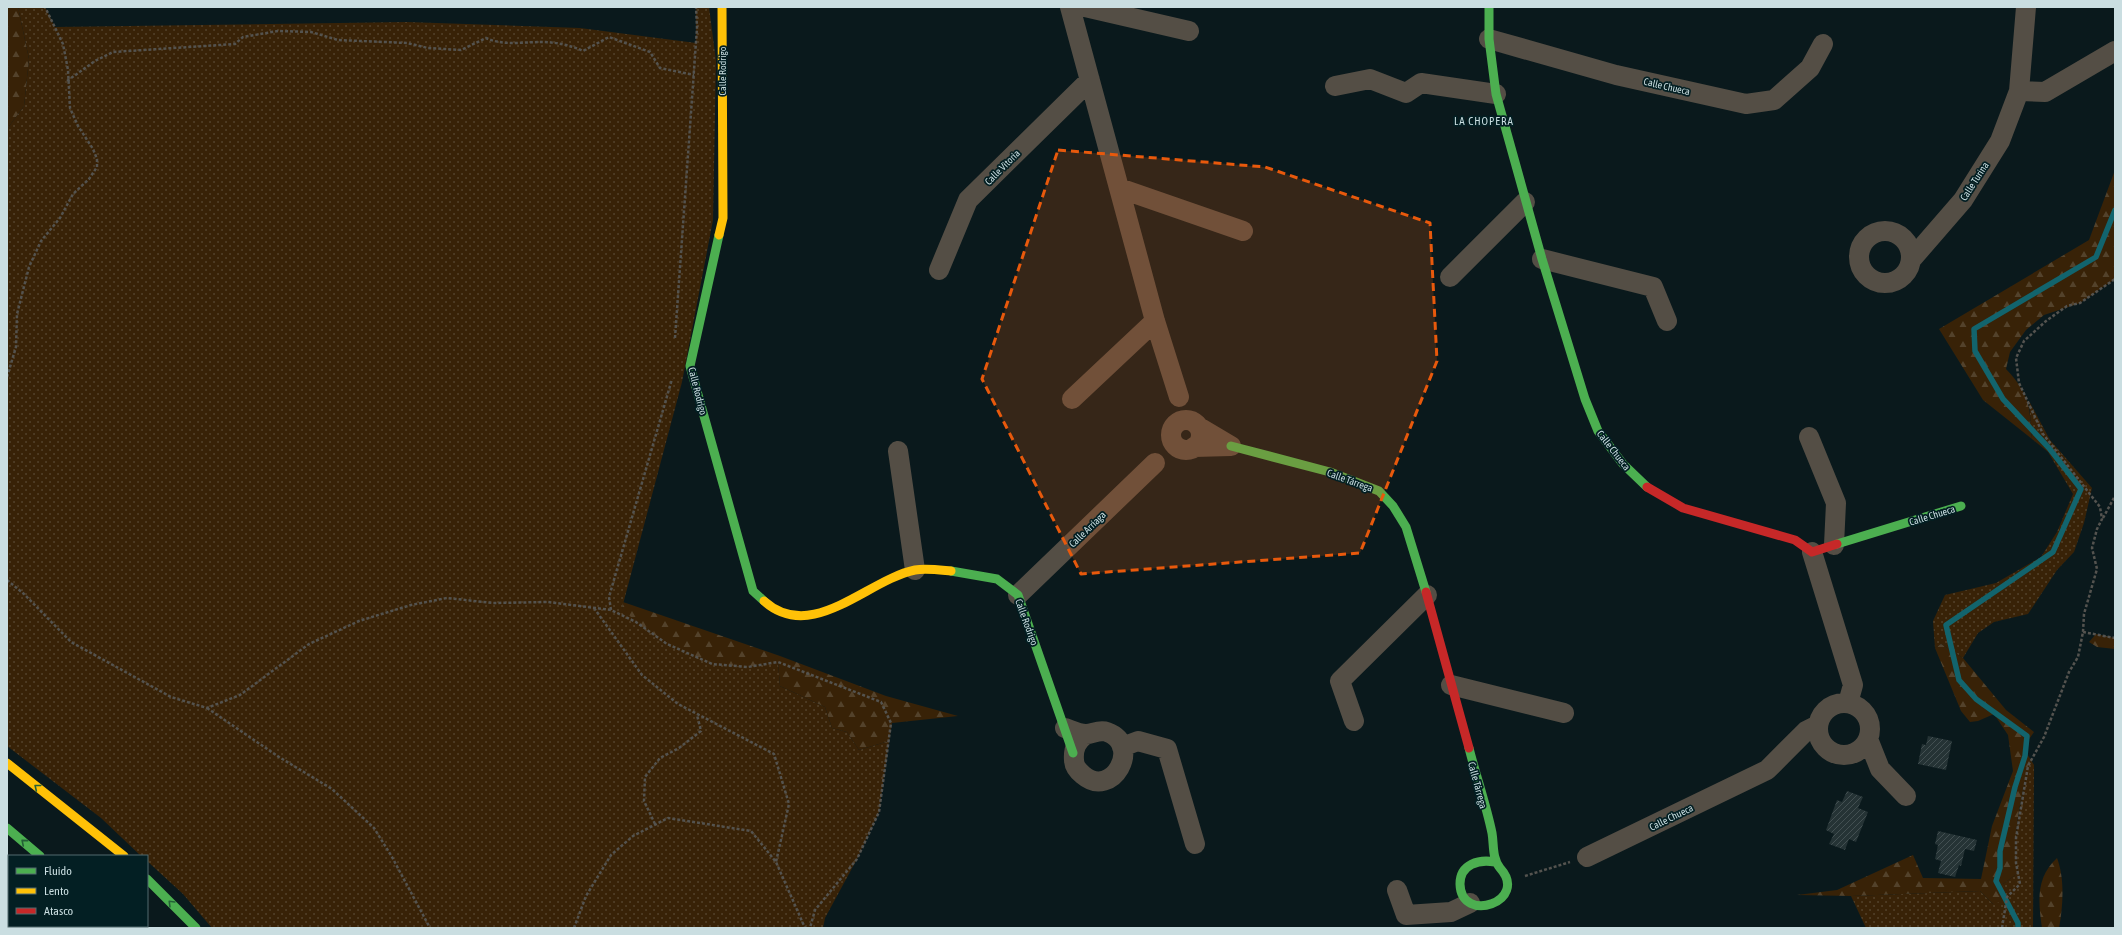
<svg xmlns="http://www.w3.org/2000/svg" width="2122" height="935" font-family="'Asap Condensed',sans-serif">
<defs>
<pattern id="grass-dots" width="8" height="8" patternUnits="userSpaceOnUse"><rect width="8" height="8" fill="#382207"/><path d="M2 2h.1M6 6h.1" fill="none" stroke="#53422b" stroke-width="1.8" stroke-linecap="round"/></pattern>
<pattern id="forest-firs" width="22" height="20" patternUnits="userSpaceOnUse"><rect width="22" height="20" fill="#382207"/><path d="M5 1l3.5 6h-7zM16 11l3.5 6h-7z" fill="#53422b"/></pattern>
<pattern id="building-hatch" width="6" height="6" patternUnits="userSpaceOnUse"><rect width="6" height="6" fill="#253335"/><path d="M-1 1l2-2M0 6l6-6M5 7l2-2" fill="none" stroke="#435052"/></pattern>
</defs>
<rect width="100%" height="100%" fill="#0a191c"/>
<path fill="url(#grass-dots)" d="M18,7H45L55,27L407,22L580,28L696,43V7H709L716,61L713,220L682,382L622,608L748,667L778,662L780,686L825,707L832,728L847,732L859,750L889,741L879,812L857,859L825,918L823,928H212L183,894L147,861V856H141L101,818L7,746V129L24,106L29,59Z
M2029,401L2050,440L2092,488L2084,523L2074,552L2057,570L2028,614L1994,622L1978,633L1963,658L1941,644L1935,648L1933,621L1945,595L1996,583L2041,557L2057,532L2073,494L2048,452L2032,439Z
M2031,760L2034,765L2033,928H1866L1851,896L1980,891L1993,904L2003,884L2018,873C2011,837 2022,801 2028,766Z"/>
<path fill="url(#forest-firs)" d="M7,7H18L29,59L24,106L7,129Z
M2115,170V279L2080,303L2044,315L2026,330L2010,352L2006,369C2031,396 2029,404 2032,439L1983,400L1939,329L2089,240Z
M623,602L780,656L886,696L958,716L892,723L889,741L859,750L847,732L832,728L825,707L780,686L778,662L748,667L712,664L667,644L636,622L622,608Z
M2096,634L2115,638V649L2097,647L2089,642Z
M1941,644L1963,658L2006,710L2034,732L2023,748L2031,760L2028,766C2021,801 2011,838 2018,873L2003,884L2007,900L1993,904L1980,891L1851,896L1797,895L1837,890L1913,855L1923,878L1981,879L1992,826L2013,771L2008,735L1994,714L1978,721L1970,722L1961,711L1935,648Z
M2057,858C2065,879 2063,906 2059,928H2042C2038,901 2036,877 2057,858Z"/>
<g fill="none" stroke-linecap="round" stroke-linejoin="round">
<path stroke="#12646d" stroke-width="5.5" d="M2018,928V923L1996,881L2000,868V851L2015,787L2025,756L2027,736L1976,699L1959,680L1946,625L2053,552L2081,489L2049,448L2003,399L1975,351L1974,329L2096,257L2115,210"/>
</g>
<path fill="url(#building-hatch)" d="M1928,736L1952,741L1946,770L1918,764L1922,744L1926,745Z
M1847,791L1863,797L1858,808L1868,812L1856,842L1849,839L1845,850L1829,844L1834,834L1826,830L1837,800L1842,802Z
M1938,831L1977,840L1974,851L1965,849L1961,866L1959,865L1955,877L1938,873L1941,861L1935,859L1938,845L1935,844Z"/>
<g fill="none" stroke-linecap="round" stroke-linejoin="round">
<path stroke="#54534f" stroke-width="2.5" stroke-dasharray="3 2" stroke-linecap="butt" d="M67,81L95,61L113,52L235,44L243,37L278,31L311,32L338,40L407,43L428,48L461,50L486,38C503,46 523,42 541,42C556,42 570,45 583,51L609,37L650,52L660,68L694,75
M675,338L697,28L696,7
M7,377L16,347L17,314L29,267L41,241L60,218L73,194L89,179L97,167V159L93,149L78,126L70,108L68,70L63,44L45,7
M2103,518L2115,496
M7,580L24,594L71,642L171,697L207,708L240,695L309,644L359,621L411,605L447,598L493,603L548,602L611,610L636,622L667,644L712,664L748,667L778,662L881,702L891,723L879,812L857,859L815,910L810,928
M594,608L642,675L678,704L774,754L789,804L776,862
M611,610L609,597L672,379
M2083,632L2115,638
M207,708L279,757L332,789L374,828L392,857L430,928
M655,824L644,801L645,777L660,758L679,748L701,731L697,715
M1525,876L1570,862
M574,928L586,896L611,855L633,836L668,818L751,831L776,862L805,928
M2002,928L2007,897L2020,884L2016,863V838L2028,766L2044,737L2069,672L2078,657L2083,632L2084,614L2097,569L2092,548L2097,529L2102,519L2100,507L2043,434L2019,383L2016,358L2024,341L2046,321L2067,306L2080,303L2115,279"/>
<path stroke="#544e45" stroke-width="20" d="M1070,7L1155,321L1179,397
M1085,7L1189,31
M1489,39L1616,75L1746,104L1774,100L1810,68L1823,44
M1335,86L1370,79L1406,93L1421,83L1496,94
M2019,91L2045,92L2115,51
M1119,188L1243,231
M1859 257a26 26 0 1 1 52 0a26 26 0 1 1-52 0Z
M1542,259L1653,287L1667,321
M1911,260L1963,200L2000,141L2019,91L2026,7
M939,270L968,200L1090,80
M1450,277L1525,202
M1072,399L1155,321
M1171 435a15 15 0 1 1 30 0a15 15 0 1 1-30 0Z
M1809,437L1836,503L1834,545
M1194,447L1231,446L1199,427
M898,451L915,570
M1812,552L1853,685L1848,703
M1018,595L1155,463
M1451,685L1564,713
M1818 729a26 26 0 1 1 52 0a26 26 0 1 1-52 0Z
M1354,721L1340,681L1427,595
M1065,728C1071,730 1079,734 1086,734C1093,734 1099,729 1107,732C1143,745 1112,800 1083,775C1078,771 1074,766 1074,760C1073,748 1077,741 1086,734
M1868,739L1880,769L1906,796
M1122,747L1138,741L1167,749L1195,844
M1587,857L1767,770L1806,731L1818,725
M1397,890L1406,915L1451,912L1470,903"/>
<path stroke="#4caf50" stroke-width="9" d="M1489,7V39L1496,94L1542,259L1585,399L1598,431L1623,464L1647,487
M719,235L690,366L753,591L764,601
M1231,446L1330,472L1379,491L1393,506L1406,527L1426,592
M1837,544L1961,506
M951,571L997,579L1018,595L1073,753
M1469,748C1476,776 1486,804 1492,833C1494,845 1492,858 1500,868C1530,901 1461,925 1460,884C1460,864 1479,859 1495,862
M7,828L40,856
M147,879L196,928
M7,893L9,895
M46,926L48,928"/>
<path stroke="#ffc107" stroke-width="9" d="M719,235L723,218L722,7
M764,601C812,644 867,580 915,570C926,568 940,570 951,571
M7,763L124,856"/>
<path stroke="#c62828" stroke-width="9" d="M1647,487L1683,508L1795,540L1812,552L1837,544
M1426,592L1469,748
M116,926L118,928"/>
</g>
<defs><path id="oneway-chevron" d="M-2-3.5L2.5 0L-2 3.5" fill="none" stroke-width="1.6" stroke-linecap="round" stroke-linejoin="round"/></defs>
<g stroke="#246037">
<use href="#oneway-chevron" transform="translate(37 787) rotate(-141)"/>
<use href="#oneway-chevron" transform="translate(24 842) rotate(-140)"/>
<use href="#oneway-chevron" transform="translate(171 903) rotate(-135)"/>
</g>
<path fill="#e8590c" fill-opacity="0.2" stroke="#e8590c" stroke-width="3" stroke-dasharray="8 5" stroke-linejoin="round" d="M1058,150L1265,167L1430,223L1437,361L1360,553L1081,574L982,379Z"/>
<g text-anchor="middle" stroke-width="3.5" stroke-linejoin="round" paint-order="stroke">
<g font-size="10" fill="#cadee1" stroke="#031f23">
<text transform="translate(722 71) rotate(-90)" y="4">Calle Rodrigo</text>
<text transform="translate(1667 86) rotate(13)" y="4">Calle Chueca</text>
<text transform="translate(1002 167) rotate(-45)" y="4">Calle Vitoria</text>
<text transform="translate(1974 181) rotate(-57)" y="4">Calle Turina</text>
<text transform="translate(698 391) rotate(76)" y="4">Calle Rodrigo</text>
<text transform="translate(1614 450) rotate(52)" y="4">Calle Chueca</text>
<text transform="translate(1350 480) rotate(20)" y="4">Calle Tárrega</text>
<text transform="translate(1932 515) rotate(-17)" y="4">Calle Chueca</text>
<text transform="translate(1087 529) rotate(-44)" y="4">Calle Arriaga</text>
<text transform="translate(1027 622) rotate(70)" y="4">Calle Rodrigo</text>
<text transform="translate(1478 785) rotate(75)" y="4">Calle Tárrega</text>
<text transform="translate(1671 817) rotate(-26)" y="4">Calle Chueca</text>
</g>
<g font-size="11" letter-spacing="1" fill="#cadee1" stroke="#031f23">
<text x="1484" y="125">LA CHOPERA</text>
</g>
</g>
<rect width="2122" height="935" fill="none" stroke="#cadee1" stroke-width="16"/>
<rect x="8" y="855" width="140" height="72" fill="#031f23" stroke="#536b6f"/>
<rect x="16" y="868" width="20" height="6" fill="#4caf50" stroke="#536b6f"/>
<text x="44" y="875" font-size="12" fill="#cadee1">Fluido</text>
<rect x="16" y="888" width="20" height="6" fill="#ffc107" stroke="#536b6f"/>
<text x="44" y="895" font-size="12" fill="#cadee1">Lento</text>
<rect x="16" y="908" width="20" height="6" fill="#c62828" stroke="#536b6f"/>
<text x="44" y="915" font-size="12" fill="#cadee1">Atasco</text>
</svg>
